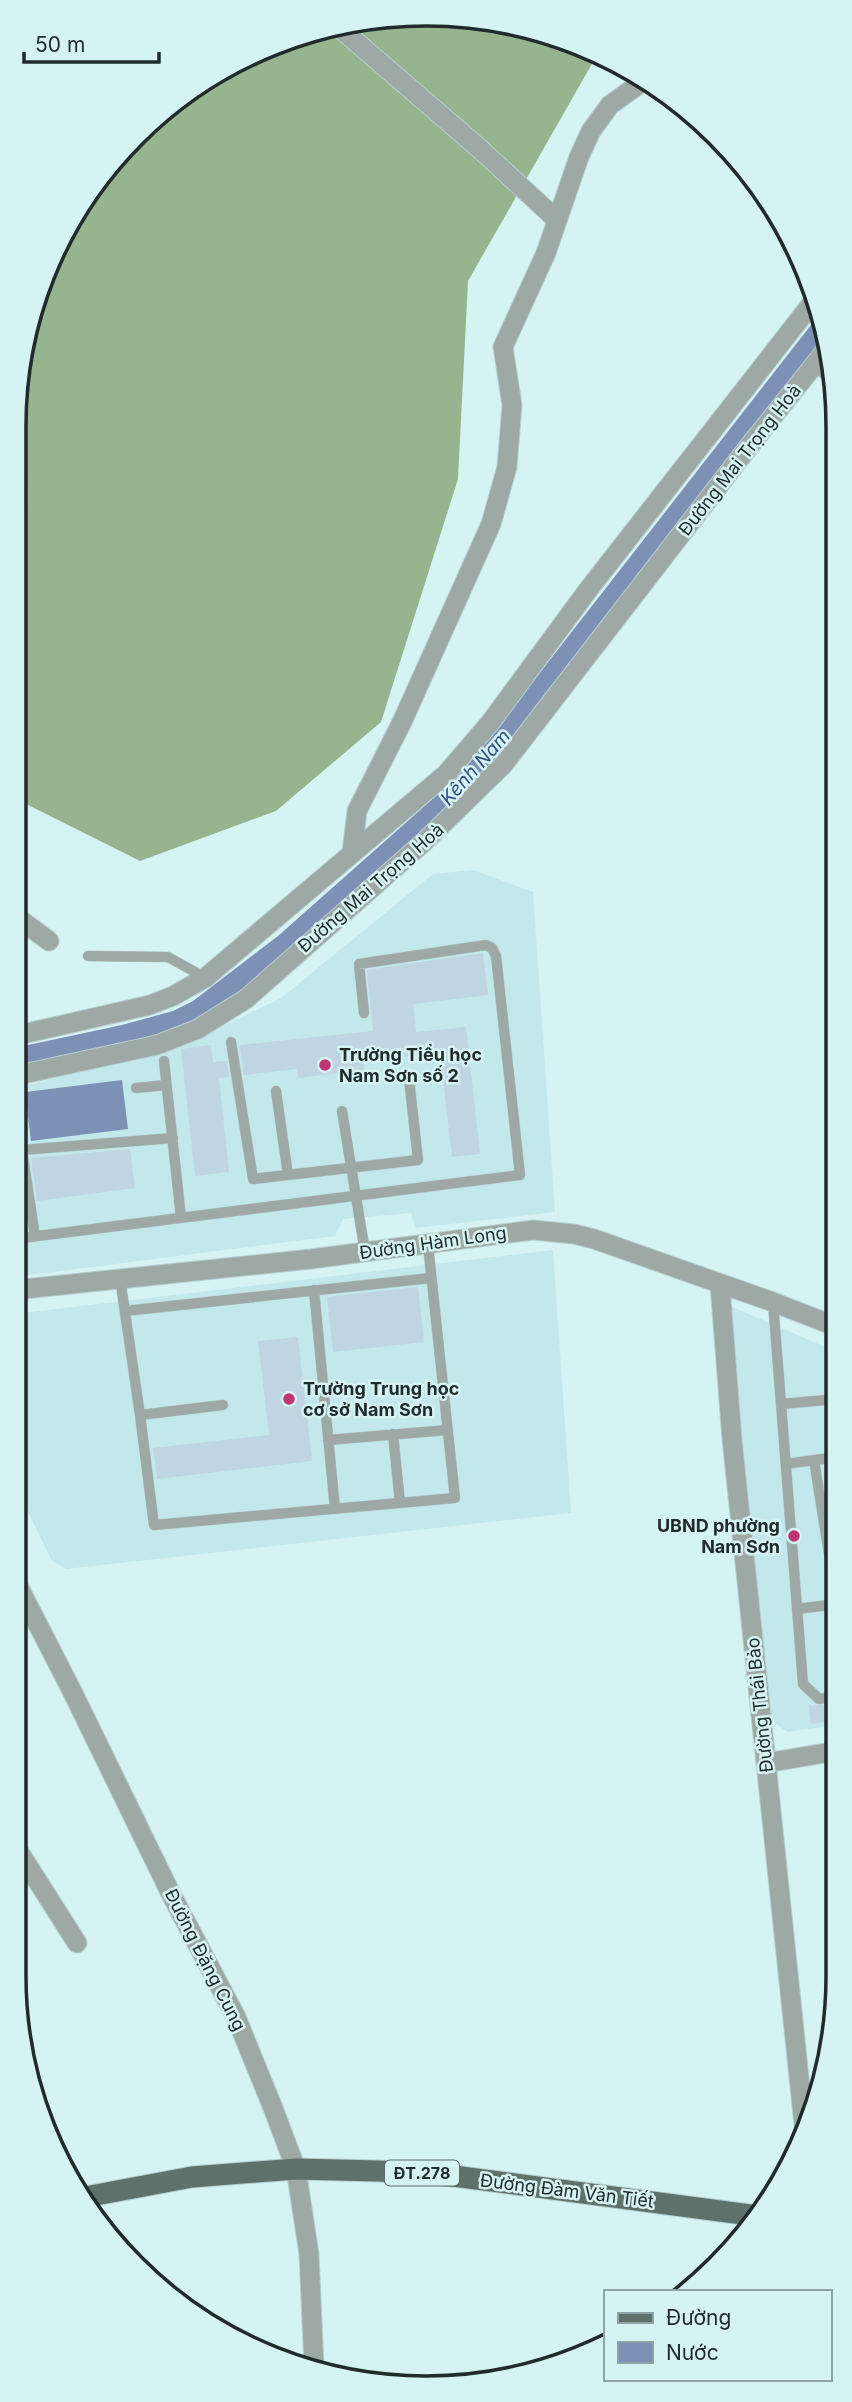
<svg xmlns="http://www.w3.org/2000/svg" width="852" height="2402" font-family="Inter,sans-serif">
<rect width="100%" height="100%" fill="#d6f3f4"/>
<path fill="#c2e8eb" d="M473,870L533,892L555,1212L416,1228L411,1213L343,1219L335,1236L14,1277V1089L195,1040L281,998L433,874Z
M553,1250L571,1513L66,1569L52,1561L14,1483V1314Z
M728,1305L837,1352V1725L787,1732L770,1719Z"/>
<path fill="#96b48e" d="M372,18L532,28L597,55L468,281L458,479L381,722L276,811L140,861L14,798V426L28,320L99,176L220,69Z"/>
<path fill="#7d91b7" d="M818,316L824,339L479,780L240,994L202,1018L160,1036L14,1067V1048L122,1025L173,1011L193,1001L278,936L428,803L464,770Z
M122,1080L128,1129L31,1141L25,1092Z"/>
<path fill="#bfd5e2" d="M483,953L488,995L413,1004L416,1032L466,1027L480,1154L452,1157L440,1053L364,1061V1070L298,1078L297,1069L244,1075L240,1045L373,1031L367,970Z
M211,1045L213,1062L227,1061L229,1077L219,1078L229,1172L195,1176L181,1049Z
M130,1149L135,1188L37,1201L31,1158Z
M418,1287L424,1342L333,1352L327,1297Z
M298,1337L312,1461L157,1479L153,1448L269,1435L258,1341Z
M837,1703V1721L811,1724L809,1706Z"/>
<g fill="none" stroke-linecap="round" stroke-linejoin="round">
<g stroke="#b5cfd0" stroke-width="11">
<path id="lane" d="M88,956L168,957L204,977
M231,1042L253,1179L418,1160L409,1079
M164,1061L181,1218
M136,1088L166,1085
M276,1091L288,1175
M342,1111L365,1252
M35,1236L22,1150L173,1138
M14,1239L520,1175L496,956L492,948L486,945L359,964L364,1013
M120,1278L140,1415L223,1405
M314,1290L335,1509
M773,1302L803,1684L819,1699L837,1696
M125,1311L431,1278
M781,1404L837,1399
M140,1415L154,1525L455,1498L428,1245
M393,1434L400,1503
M328,1440L448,1430
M814,1460L837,1604
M786,1464L837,1457
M797,1609L837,1604"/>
</g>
<g stroke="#b5cfd0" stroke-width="21">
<path id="street" d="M340,28L480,149L557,220
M817,362L834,376
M352,852L357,811L402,722L491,524L507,467L512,405L503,347L546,253L579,157L591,131L610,105L645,80
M14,915L49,941
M14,1036L150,1005L173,996L205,978L446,774L490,723L588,590L813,302
M14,1076L157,1045L198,1029L246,999L424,842L503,765L747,449L827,349
M720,1285L732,1439L804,2125
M14,1290L311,1259L533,1230L574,1234L594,1239L773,1302L837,1327
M14,1578L73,1693L171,1894L236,2017L273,2108L296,2169L309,2254L314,2367
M766,1763L837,1751
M14,1844L77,1943"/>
</g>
<g stroke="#b5cfd0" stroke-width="23">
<path id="primary" d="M85,2197L192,2177L296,2169L378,2171L438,2174L758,2216"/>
</g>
<use href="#lane" stroke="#9ea9a5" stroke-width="10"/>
<use href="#street" stroke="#9ea9a5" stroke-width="19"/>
<use href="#primary" stroke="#5e716a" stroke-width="21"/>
</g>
<g fill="#be3572" stroke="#d6f3f4" stroke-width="2.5">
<circle cx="325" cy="1065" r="7"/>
<circle cx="289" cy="1399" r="7"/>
<circle cx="794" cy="1536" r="7"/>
</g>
<g text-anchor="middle" stroke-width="5" stroke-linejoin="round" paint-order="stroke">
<rect fill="#d6f3f4" stroke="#576768" stroke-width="2" x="385" y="2160.5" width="74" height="25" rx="5"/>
<g font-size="16" font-weight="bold" fill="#212b2c">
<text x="422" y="2179">ĐT.278</text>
</g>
<g font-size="18" fill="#212b2c" stroke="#d6f3f4">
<text transform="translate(740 460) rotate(-52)" y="6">Đường Mai Trọng Hoà</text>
<text transform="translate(371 888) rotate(-41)" y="6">Đường Mai Trọng Hoà</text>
<text transform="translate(433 1243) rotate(-8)" y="6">Đường Hàm Long</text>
<text transform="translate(760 1705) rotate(-96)" y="6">Đường Thái Bảo</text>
<text transform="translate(205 1960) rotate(63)" y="6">Đường Đặng Cung</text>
<text transform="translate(567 2191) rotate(7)" y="6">Đường Đàm Văn Tiết</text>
</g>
<g font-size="18" font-weight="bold" fill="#212b2c" stroke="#d6f3f4" text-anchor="start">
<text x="339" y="1061">Trường Tiểu học<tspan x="339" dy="21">Nam Sơn số 2</tspan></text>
<text x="303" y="1395">Trường Trung học<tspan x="303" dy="21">cơ sở Nam Sơn</tspan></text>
<text x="780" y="1532" text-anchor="end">UBND phường<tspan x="780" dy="21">Nam Sơn</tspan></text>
</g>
<g font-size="19" font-style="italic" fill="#354e82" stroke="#d6f3f4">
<text transform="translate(475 767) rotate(-48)" y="7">Kênh Nam</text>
</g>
</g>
<path d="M0 0H852V2402H0ZM426 26H426A400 400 0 0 1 826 426V1976A400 400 0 0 1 426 2376H426A400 400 0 0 1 26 1976V426A400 400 0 0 1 426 26Z" fill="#d6f3f4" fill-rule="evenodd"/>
<path fill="none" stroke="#212b2c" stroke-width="3.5" d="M426 26H426A400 400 0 0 1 826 426V1976A400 400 0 0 1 426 2376H426A400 400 0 0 1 26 1976V426A400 400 0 0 1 426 26Z"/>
<rect x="604" y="2290" width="228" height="91" fill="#d6f3f4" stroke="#8ea3a4" stroke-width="2"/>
<rect x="618" y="2313" width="35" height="10" fill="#5e716a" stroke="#8ea3a4" stroke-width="2"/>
<text x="666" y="2325" font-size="21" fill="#212b2c">Đường</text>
<rect x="618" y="2342" width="35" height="21" fill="#7d91b7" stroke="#8ea3a4" stroke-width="2"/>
<text x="666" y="2360" font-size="21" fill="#212b2c">Nước</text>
<path d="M24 52v10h135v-10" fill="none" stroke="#212b2c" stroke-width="3.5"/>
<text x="35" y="52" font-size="21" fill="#212b2c" stroke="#d6f3f4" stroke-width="5" paint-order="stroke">50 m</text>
</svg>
